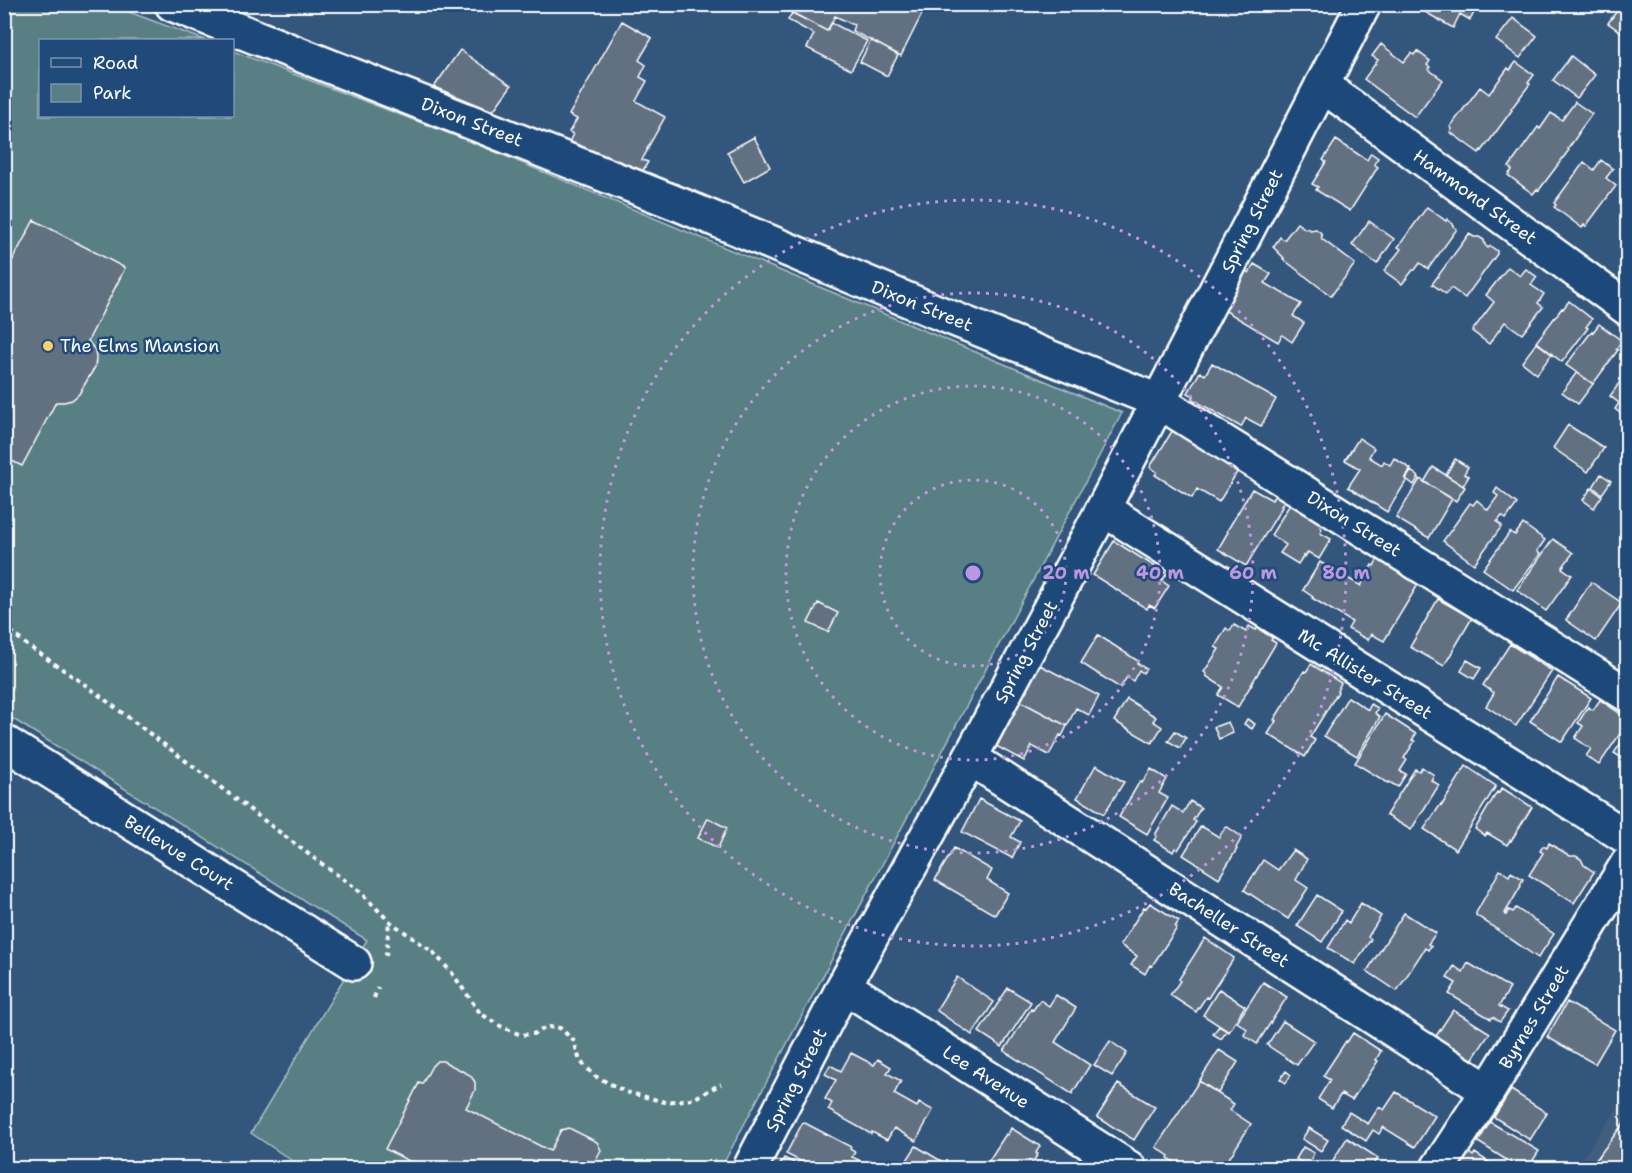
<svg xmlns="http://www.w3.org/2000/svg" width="1632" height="1173" font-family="'Shantell Sans',sans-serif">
<rect width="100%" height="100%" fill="#33567c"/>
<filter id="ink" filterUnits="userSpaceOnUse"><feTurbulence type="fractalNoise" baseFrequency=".0167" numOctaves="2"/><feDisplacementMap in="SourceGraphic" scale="12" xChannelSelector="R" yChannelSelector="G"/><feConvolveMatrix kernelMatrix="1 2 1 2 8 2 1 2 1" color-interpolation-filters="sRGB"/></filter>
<g filter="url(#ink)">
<path fill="#415e7e" d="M1627,1095V1168H1575Z"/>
<path fill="#597f84" stroke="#acbfc2" stroke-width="1.5" d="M4,5H110L205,40H40V116H232L233,51L469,141L1122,413L721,1168H303L251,1133L367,940L5,714Z"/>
<path fill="#627182" stroke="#fff" stroke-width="1.5" d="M793,4H927L901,56L852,31L854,25L835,16L827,31L789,11Z
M1411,4H1467L1476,9L1470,20L1460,14L1453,28Z
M1497,4H1514L1508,13Z
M1622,4H1628V37L1608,23Z
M792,13L827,31L832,23L867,41L851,70L807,48L814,34L788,20Z
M1513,18L1537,36L1520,58L1496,40Z
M622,21L652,38L639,60L646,65L640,77L647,81L636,101L665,117L647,149H648L642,160L648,162L641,174L568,144L573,134L569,132L577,119L569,115Z
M871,40L898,55L887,76L860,62Z
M1381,44L1404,62L1411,53L1414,55L1417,51L1430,61L1427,65L1430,67L1428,69L1443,80L1415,117L1364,79L1378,60L1372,56Z
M460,50L511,86L493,111L434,87Z
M1571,56L1595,75L1577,98L1553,80Z
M1516,62L1534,75L1528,83L1530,84L1511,109L1512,110L1482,151L1481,150L1479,153L1450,132L1452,129L1450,127L1480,87L1489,94L1508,68L1510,70Z
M1575,102L1592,114L1578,133H1579L1568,149L1569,150L1539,190L1537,189L1533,194L1508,175L1512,170L1509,167L1538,127L1540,129L1551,113L1562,120Z
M754,137L770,167L744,182L727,152Z
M1336,140L1367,160L1371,153L1378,158L1374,164L1378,167L1350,211L1316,190L1318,187L1312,184L1326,162L1323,160Z
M1601,160L1613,169L1606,178L1616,186L1586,226L1584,225L1582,228L1554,207L1556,205L1554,203L1584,162L1594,170Z
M1427,207L1446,221L1447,219L1454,225L1453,226L1457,229L1428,269L1420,263L1415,270H1413L1402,284L1384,271L1401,249L1398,247Z
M34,220L125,268L88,341L95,350L96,359L95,367L79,394L72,400L64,402H56L22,466L4,457V276Z
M1369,221L1394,239L1377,264L1352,245Z
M1297,223L1306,229L1307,228L1310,230L1316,229L1321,233L1322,239L1355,264L1331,296L1283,259L1284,258L1273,247L1280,237L1284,240Z
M1469,234L1474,237H1479L1484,240L1485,245L1488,248L1490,246L1497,251V254L1465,298L1451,288L1446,294L1432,284Z
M1254,264L1271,274L1265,283L1301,304L1293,316L1304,323L1292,342L1282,335L1278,342L1224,310L1246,271L1249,273Z
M1508,267L1520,276L1526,269L1537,277L1531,285L1544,294L1538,303L1543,307L1522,334L1505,322L1489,344L1472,331L1494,302L1486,295Z
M1569,301L1592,319L1586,327L1588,328L1562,362L1536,342L1562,308L1563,309Z
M1599,324L1622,341L1616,349L1618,350L1593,384L1566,365L1592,331L1593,332Z
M1537,342L1552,354L1537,374L1522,362Z
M1212,363L1276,399L1261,426L1246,418L1241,427L1192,399L1194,396L1188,393L1200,372L1205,375Z
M1628,371V419L1615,409L1619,403L1610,396Z
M1577,372L1593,384L1578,404L1562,392Z
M1568,425L1604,448L1588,472L1553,448Z
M1174,428L1239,469L1219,502L1197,489L1192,498L1155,475L1157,472L1150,467Z
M1359,438L1374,448L1369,457L1382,465L1384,461L1390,465L1394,458L1411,469L1405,479L1407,480L1387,512L1348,487L1360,469L1345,460Z
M1455,459L1468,467L1464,474L1469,476L1463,486L1446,475Z
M1433,467L1465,487L1456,501L1424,482Z
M1411,471L1419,477L1414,485L1406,479Z
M1601,474L1611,481L1602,494L1593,487Z
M1420,479L1452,499L1429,538L1396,518Z
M1497,488L1517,504L1506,519L1502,516L1497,522L1502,526L1474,564L1443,541L1470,503L1473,505L1477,500L1488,510L1498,496L1494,493Z
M1591,488L1602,496L1594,508L1583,500Z
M1252,489L1272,500L1275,495L1284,501L1281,506L1282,507L1246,566L1218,549L1228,532L1227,531Z
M1292,501L1325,521L1320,527L1322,529L1320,533L1331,539L1319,559L1308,552L1305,557L1304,555L1298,564L1280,553L1286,545L1271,535Z
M1523,524L1545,540L1537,551L1540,554L1513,590L1483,569L1510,532L1515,535Z
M1553,539L1573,553L1562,568L1572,575L1546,611L1517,590Z
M1114,541L1167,574L1162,581L1169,586L1155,608L1149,605L1147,609L1093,575Z
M1378,558L1419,583L1384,641L1371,634L1368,640L1348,629L1352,622L1312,598L1313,597L1303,590L1320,562L1361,586L1372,565L1374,566Z
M1591,582L1622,603L1596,641L1566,620Z
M1438,599L1472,618L1444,666L1410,647Z
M818,603L838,613L828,632L808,623Z
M1234,625L1246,632L1249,626L1256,630L1257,628L1273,638L1271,640L1276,643L1238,707L1218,695L1223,687L1206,676L1207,674L1204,672L1219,649L1215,647L1226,628L1230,631Z
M1098,635L1138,661L1137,663L1146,669L1143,673L1139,670L1133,681L1127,677L1120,688L1081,663Z
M1510,644L1552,671L1516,726L1486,706L1494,693L1483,685Z
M1467,660L1481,668L1474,679L1461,671Z
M1311,664L1341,683L1337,691L1338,692L1310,737L1315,740L1305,757L1268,734L1276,721L1274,720L1304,671L1306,672Z
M1040,665L1099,696L1089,715L1076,708L1067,726L1020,701Z
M1558,677L1591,698L1562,742L1530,721Z
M1348,697L1368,710L1371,704L1378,708L1375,713L1380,717L1357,756L1324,736Z
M1127,699L1156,717L1153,721L1162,727L1152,743L1114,721Z
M1600,700L1628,719V722L1599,765L1586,756L1591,749L1575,738L1583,726L1578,723L1588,707L1593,710Z
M1020,701L1067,726L1062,736L1060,735L1049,755L1032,746L1024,761L996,746Z
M1385,714L1416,734L1412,740L1415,741L1404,758L1407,760L1400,771L1406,774L1398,787L1389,782L1388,783L1355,763Z
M1247,719L1255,724L1252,729L1244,724Z
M1228,722L1233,733L1219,739L1214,727Z
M1175,731L1186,738L1180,748L1168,741Z
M1628,733V762L1614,753Z
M1096,765L1124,782L1104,814L1077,798Z
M1466,766L1496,786L1456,850L1424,829L1441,804L1442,805Z
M1422,767L1434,775L1431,780L1439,785L1411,830L1386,815L1415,769L1419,771Z
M1151,769L1167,779L1159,793L1168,798L1147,834L1119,817L1140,781L1142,783Z
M1502,788L1532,807L1511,841L1510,840L1507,845L1487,833L1485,836L1475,829L1497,792L1499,793Z
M979,799L1020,821L1011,837L1020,842L1012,858L962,832Z
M1190,801L1201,808L1193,820L1196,822L1178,850L1175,848L1173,852L1154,840L1157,836L1155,835L1172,806L1183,813Z
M708,818L727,828L718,848L698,838Z
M1201,826L1219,837L1226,826L1242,837L1236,848L1237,849L1219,878L1183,855Z
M1549,843L1570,856H1576L1581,859L1584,865L1594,872L1574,903L1529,875L1543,853L1540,851L1543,846L1547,848Z
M954,848L992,870L987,880L1008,893L995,915L935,880Z
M1293,850L1307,859L1296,880L1308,888L1288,919L1244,890L1263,860L1278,870Z
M1500,870L1509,876L1511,872L1523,879L1520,885L1521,886L1505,913L1506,915L1509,910L1513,912L1516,908L1554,934L1538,958L1476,915V913Z
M1317,895L1342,911L1322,942L1297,926Z
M1150,903L1179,921L1175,927L1177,928L1152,966L1150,965L1145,974L1131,965L1137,956L1120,945L1144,907L1146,908Z
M1361,903L1381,916L1368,937L1371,939L1355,964L1328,948L1345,920L1349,923Z
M1404,913L1436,933L1428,944L1431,946L1428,950L1425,948L1397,991L1367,971Z
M1205,938L1234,958L1208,998L1206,997L1196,1012L1170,995L1180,981L1179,979Z
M1468,963L1510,988L1499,1006L1508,1011L1500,1022L1493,1017L1491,1019L1449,994L1456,983L1447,978L1454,966L1463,972Z
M957,977L994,1002L972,1035L936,1010Z
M1263,982L1287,997L1257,1044L1244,1035L1247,1029L1237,1022Z
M1008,988L1031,1002L1002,1047L979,1032Z
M1219,989L1245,1006L1229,1032L1203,1015Z
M1056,995L1076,1008L1055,1042L1090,1065L1072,1094L1004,1051L1031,1009L1033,1010L1040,1000L1049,1006Z
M1567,1002L1615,1030L1595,1064L1547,1037Z
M1453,1010L1490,1033L1472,1060L1436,1036Z
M1283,1021L1314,1041L1297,1065L1267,1045Z
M1219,1026L1227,1031L1221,1039L1213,1034Z
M1353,1033L1381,1051L1376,1060L1378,1061L1352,1100L1341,1094L1332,1108L1318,1099L1330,1080L1323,1076L1346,1041L1347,1042Z
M1110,1041L1127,1053L1112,1076L1094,1065Z
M1219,1050L1238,1062L1218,1093L1199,1081Z
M851,1053L874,1065L878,1059L891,1067L887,1073L901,1081L894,1094L917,1107L919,1103L933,1110L916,1141L894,1128L887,1140L872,1132L871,1134L828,1110L832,1103L825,1099L836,1080L825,1074L830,1065L841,1071Z
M437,1061H443L470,1075L475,1082V1090L466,1108L550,1151L561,1130L569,1128L597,1142L601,1150L591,1168H423L385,1149L419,1083L422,1084L432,1066Z
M1286,1071L1291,1075L1286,1083L1280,1079Z
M1199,1081L1234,1104L1230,1110L1251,1124L1223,1168H1184L1168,1158L1169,1156L1156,1147Z
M1118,1084L1155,1107L1134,1140L1097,1117Z
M1511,1090L1547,1113L1530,1140L1494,1117Z
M1396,1092L1435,1116L1415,1147L1383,1127L1379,1134L1373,1130L1366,1141L1341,1125L1349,1112L1368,1124L1379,1107L1384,1110Z
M1628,1117V1168H1590Z
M803,1122L851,1147L850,1149L855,1152L852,1157L859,1160L854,1168H845L841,1166L840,1168H814L786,1154Z
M1490,1122L1539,1151L1528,1168H1519L1478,1142Z
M1011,1128L1040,1146L1036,1153L1038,1154L1029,1168H984L1006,1134L1008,1135Z
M1309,1128L1328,1140L1321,1151L1302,1139Z
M1347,1138L1378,1158L1371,1168H1328Z
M916,1146L948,1165L946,1168H902Z
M1303,1147L1314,1153L1307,1166L1296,1159Z
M1468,1152L1473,1156L1475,1153L1498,1168H1457Z
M784,1158L804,1168H778Z"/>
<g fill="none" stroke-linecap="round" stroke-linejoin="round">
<g stroke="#fff" stroke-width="38">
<path id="street" d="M172,4L681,205L932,310L1158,401L1628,695
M1322,85L1628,309
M1103,509L1628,838
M4,742L354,963
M970,758L1488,1091
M844,986L1129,1168
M1438,1168L1488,1091L1628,863"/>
</g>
<g stroke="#fff" stroke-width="38">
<path id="secondary" d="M750,1168L844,986L970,758L1103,509L1364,4"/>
</g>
<path stroke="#fff" stroke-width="4" stroke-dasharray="4.5 4.5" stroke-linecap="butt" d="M4,625L24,643L87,686L311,856L357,889L389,921L433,952L452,973L480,1013L500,1026L521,1035L533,1034L547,1027L560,1028L574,1041L580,1061L595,1076L626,1092L665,1102L693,1099L721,1084
M386,956L389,922
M374,998L378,987"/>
<use href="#street" stroke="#1f4a7a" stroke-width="33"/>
<use href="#secondary" stroke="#1f4a7a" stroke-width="33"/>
</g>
</g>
<g fill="none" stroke="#bd96df" stroke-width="3" stroke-dasharray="3 6">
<circle cx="973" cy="573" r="93"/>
<circle cx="973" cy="573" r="187"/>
<circle cx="973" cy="573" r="280"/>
<circle cx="973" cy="573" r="373"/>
</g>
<circle fill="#ffd166" stroke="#1f4a7a" stroke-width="2" cx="48" cy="346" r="6"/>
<g text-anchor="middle" stroke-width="5" stroke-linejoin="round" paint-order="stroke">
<g font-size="18" fill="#fff" stroke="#1f4a7a">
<text transform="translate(472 122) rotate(21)" y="6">Dixon Street</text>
<text transform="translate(1475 197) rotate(36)" y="6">Hammond Street</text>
<text transform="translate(1252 221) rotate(-63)" y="6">Spring Street</text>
<text transform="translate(922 306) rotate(22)" y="6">Dixon Street</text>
<text transform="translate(1354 524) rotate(32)" y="6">Dixon Street</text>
<text transform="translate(1026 652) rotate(-62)" y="6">Spring Street</text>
<text transform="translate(1365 674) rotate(32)" y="6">Mc Allister Street</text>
<text transform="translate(179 853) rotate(32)" y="6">Bellevue Court</text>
<text transform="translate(1229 925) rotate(33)" y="6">Bacheller Street</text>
<text transform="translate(1534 1017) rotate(-59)" y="6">Byrnes Street</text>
<text transform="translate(986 1077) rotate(33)" y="6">Lee Avenue</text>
<text transform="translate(796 1080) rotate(-63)" y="6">Spring Street</text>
</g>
<g font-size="18" fill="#fff" stroke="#1f4a7a" text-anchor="start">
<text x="60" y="352">The Elms Mansion</text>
</g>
</g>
<circle cx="973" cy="573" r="9" fill="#bd96df" stroke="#1f4a7a" stroke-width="3"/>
<g font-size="18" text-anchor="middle" font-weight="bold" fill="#bd96df" stroke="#1f4a7a" stroke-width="5" stroke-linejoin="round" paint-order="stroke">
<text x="1066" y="579">20 m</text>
<text x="1160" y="579">40 m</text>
<text x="1253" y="579">60 m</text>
<text x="1346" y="579">80 m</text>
</g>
<rect width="1632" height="1173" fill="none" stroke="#1f4a7a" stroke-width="24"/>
<rect x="12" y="12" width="1608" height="1149" fill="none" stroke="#fff" stroke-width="2" filter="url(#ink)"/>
<rect x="39" y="39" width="195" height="78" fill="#1f4a7a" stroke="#7992af" stroke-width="1.5"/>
<rect x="51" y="58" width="30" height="9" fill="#1f4a7a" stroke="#7992af" stroke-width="1.5"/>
<text x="93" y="69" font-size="18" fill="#ffffff">Road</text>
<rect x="51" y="84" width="30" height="18" fill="#597f84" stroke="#7992af" stroke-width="1.5"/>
<text x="93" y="99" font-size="18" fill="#ffffff">Park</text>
</svg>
